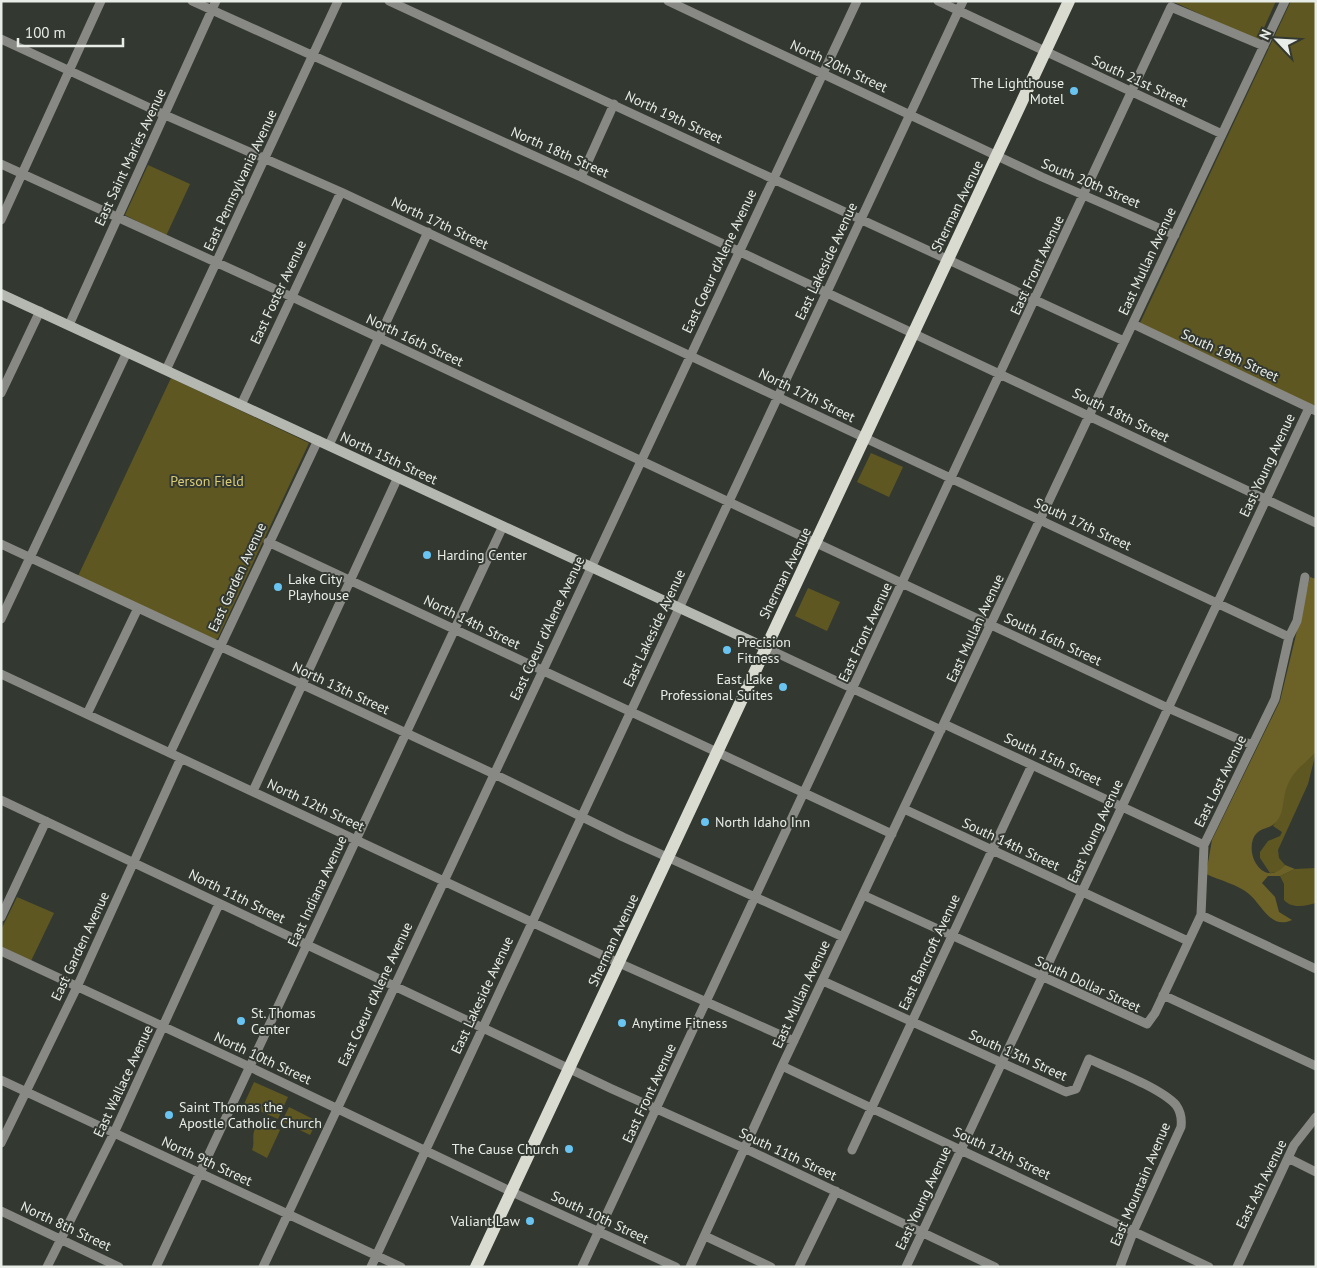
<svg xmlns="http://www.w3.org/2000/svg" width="1317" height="1268" font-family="'PT Sans',sans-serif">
<rect width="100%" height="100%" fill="#333931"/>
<path fill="#5f5721" d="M1172,1H1276L1258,41Z
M1291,1H1316V407L1140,323Z
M148,165L190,184L166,236L125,215Z
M171,378L309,443L218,638L214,640L78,576Z
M871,453L903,467L889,497L857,482Z
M808,588L840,602L827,631L795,616Z
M1316,752L1308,784L1278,850L1279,858L1285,865L1280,872L1270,873L1260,858V852L1268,841L1280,836L1282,832L1273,826C1284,814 1281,799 1287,785C1293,770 1306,763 1316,752Z
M1316,868V903C1306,906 1292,909 1284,900V884L1280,876L1295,869Z
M17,897L54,913L31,961L1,946V930Z
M254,1082L288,1097L278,1119L244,1104Z
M289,1107L317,1121L310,1135L282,1121Z
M259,1122H263L280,1130L267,1158L252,1150C256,1141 249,1135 259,1122Z"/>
<path fill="#6c6228" d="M1310,577L1316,579V752C1306,763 1294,770 1288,784C1282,796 1285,811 1277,821C1271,830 1258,826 1253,839C1246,860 1267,887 1285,865L1295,869L1280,876H1268L1262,883L1275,897L1279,912L1292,920C1271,930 1262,905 1249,894C1239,885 1219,880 1206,874L1212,840L1280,701Z"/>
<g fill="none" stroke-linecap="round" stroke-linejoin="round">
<path stroke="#888984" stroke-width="9" d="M192,1L581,177L1316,523
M389,1C634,114 879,229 1124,341
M668,1L1042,177L1175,235
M938,1L1222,134
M1,39L165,115L341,192L1289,637
M1,164L292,297L1168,708L1252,745
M581,177L614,104
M1,220L101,1
M1133,324L1316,411
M69,325L216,1
M166,370L338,1
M1,393L40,311
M241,405L341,192
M329,445L428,232
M268,542L892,834
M1,544L494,774L623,837L843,937
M1,619L127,352
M766,648L941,730
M1,674L619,963L794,1041
M87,714L138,608
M944,724L1204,845
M170,753L318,440
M253,791L398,477
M1,800L612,1089L746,1149L995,1267
M904,809L1188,941
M863,895L1147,1024L1155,1013L1201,915L1204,845L1275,699L1289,637L1297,621L1305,577
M1201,915L1316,969
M1,917L46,821
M1,951L250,1067L512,1192L676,1267
M823,981L1066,1092L1076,1089L1089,1059C1111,1069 1161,1088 1176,1105C1181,1112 1182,1119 1181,1127L1134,1230L1120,1267
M1163,995L1316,1066
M782,1066L1209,1267
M1,1080L401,1267
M1,1143L77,987L181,758
M852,1150L1032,765
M1288,1158L1316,1172
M1,1211L119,1267
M705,1236L771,1267
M47,1267L114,1133L219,904
M156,1267L503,526
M263,1267L857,1
M371,1267L963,1
M582,1267L1171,7L1264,46
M690,1267L782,1066L1285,1
M799,1267L836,1191
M906,1267L1309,408
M1237,1267L1294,1145L1316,1117"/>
<path stroke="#b5b8b0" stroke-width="10" d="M1,294L766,648"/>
<path stroke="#d9dbd1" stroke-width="12" d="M476,1267L1069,1"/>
</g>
<g fill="#69c4f1" stroke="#333931" stroke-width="2">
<circle cx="1074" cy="91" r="5"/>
<circle cx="427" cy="555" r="5"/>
<circle cx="278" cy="587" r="5"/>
<circle cx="727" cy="650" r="5"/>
<circle cx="783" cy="687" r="5"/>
<circle cx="705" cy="822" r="5"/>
<circle cx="241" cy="1021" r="5"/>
<circle cx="622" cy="1023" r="5"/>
<circle cx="169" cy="1115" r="5"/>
<circle cx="569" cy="1149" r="5"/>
<circle cx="530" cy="1221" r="5"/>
</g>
<g text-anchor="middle" stroke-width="4" stroke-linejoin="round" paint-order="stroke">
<g font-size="14" fill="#e9ede8" stroke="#333931">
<text transform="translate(839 66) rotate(25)" y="5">North 20th Street</text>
<text transform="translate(1140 81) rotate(25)" y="5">South 21st Street</text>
<text transform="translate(674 117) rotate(25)" y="5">North 19th Street</text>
<text transform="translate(560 152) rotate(24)" y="5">North 18th Street</text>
<text transform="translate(130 157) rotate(-65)" y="5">East Saint Maries Avenue</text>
<text transform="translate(240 180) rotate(-65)" y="5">East Pennsylvania Avenue</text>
<text transform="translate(1091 183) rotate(23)" y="5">South 20th Street</text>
<text transform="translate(957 206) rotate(-64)" y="5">Sherman Avenue</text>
<text transform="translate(440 223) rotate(25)" y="5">North 17th Street</text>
<text transform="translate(719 261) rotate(-65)" y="5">East Coeur d'Alene Avenue</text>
<text transform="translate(826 261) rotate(-65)" y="5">East Lakeside Avenue</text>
<text transform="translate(1147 261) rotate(-65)" y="5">East Mullan Avenue</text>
<text transform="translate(1037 265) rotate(-65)" y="5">East Front Avenue</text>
<text transform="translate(278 292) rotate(-65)" y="5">East Foster Avenue</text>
<text transform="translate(415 340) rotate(25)" y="5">North 16th Street</text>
<text transform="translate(1230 355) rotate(25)" y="5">South 19th Street</text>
<text transform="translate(807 395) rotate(26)" y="5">North 17th Street</text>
<text transform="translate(1121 415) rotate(26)" y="5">South 18th Street</text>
<text transform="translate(389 458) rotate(25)" y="5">North 15th Street</text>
<text transform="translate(1267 465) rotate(-65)" y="5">East Young Avenue</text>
<text transform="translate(1083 524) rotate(25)" y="5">South 17th Street</text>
<text transform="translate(785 573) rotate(-64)" y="5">Sherman Avenue</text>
<text transform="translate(237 577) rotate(-65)" y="5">East Garden Avenue</text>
<text transform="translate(472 622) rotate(26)" y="5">North 14th Street</text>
<text transform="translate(547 628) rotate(-65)" y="5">East Coeur d'Alene Avenue</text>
<text transform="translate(654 628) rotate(-65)" y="5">East Lakeside Avenue</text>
<text transform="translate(975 628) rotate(-65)" y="5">East Mullan Avenue</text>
<text transform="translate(865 632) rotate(-65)" y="5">East Front Avenue</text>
<text transform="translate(1053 639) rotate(25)" y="5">South 16th Street</text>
<text transform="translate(341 688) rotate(25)" y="5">North 13th Street</text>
<text transform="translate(1053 759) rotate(25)" y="5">South 15th Street</text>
<text transform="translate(1220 781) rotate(-64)" y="5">East Lost Avenue</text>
<text transform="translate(316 805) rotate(25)" y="5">North 12th Street</text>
<text transform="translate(1095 831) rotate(-65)" y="5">East Young Avenue</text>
<text transform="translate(1011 844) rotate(25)" y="5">South 14th Street</text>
<text transform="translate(317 891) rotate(-65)" y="5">East Indiana Avenue</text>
<text transform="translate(237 896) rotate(26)" y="5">North 11th Street</text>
<text transform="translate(613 940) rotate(-65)" y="5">Sherman Avenue</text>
<text transform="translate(80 946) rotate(-65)" y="5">East Garden Avenue</text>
<text transform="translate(929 952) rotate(-65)" y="5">East Bancroft Avenue</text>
<text transform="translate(1088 984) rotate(25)" y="5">South Dollar Street</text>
<text transform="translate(375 994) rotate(-65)" y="5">East Coeur d'Alene Avenue</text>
<text transform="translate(801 994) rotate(-65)" y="5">East Mullan Avenue</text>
<text transform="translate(482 995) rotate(-65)" y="5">East Lakeside Avenue</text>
<text transform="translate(1018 1055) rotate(24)" y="5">South 13th Street</text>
<text transform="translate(263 1058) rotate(25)" y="5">North 10th Street</text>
<text transform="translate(123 1081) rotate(-65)" y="5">East Wallace Avenue</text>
<text transform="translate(649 1093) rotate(-65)" y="5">East Front Avenue</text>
<text transform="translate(1002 1153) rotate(25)" y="5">South 12th Street</text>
<text transform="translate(788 1154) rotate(25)" y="5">South 11th Street</text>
<text transform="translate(207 1161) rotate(25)" y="5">North 9th Street</text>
<text transform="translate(1140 1184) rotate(-67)" y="5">East Mountain Avenue</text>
<text transform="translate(1261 1184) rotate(-64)" y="5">East Ash Avenue</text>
<text transform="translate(923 1198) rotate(-65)" y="5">East Young Avenue</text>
<text transform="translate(600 1217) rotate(25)" y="5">South 10th Street</text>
<text transform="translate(66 1226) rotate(25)" y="5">North 8th Street</text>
</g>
<g font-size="14" fill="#e9ede8" stroke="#333931" text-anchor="start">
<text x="1064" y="88" text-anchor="end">The Lighthouse<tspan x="1064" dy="16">Motel</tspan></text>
<text x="437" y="560">Harding Center</text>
<text x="288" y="584">Lake City<tspan x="288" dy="16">Playhouse</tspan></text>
<text x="737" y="647">Precision<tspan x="737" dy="16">Fitness</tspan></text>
<text x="773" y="684" text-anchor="end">East Lake<tspan x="773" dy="16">Professional Suites</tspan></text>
<text x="715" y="827">North Idaho Inn</text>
<text x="251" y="1018">St. Thomas<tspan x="251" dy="16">Center</tspan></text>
<text x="632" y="1028">Anytime Fitness</text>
<text x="179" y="1112">Saint Thomas the<tspan x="179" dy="16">Apostle Catholic Church</tspan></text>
<text x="559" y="1154" text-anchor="end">The Cause Church</text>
<text x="520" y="1226" text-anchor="end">Valiant Law</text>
</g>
<g font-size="14" fill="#dacc76" stroke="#333931">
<text x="207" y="486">Person Field</text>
</g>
</g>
<rect width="1317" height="1268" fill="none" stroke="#e9ede8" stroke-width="5"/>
<g transform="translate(1277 40) rotate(295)" stroke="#333931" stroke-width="4" paint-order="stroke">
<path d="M0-4L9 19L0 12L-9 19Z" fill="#e9ede8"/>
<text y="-8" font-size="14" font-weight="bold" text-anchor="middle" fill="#e9ede8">N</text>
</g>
<path d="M18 38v8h105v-8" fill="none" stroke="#e9ede8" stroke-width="2.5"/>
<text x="25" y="38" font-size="15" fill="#e9ede8" stroke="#333931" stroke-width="4" paint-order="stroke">100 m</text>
</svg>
